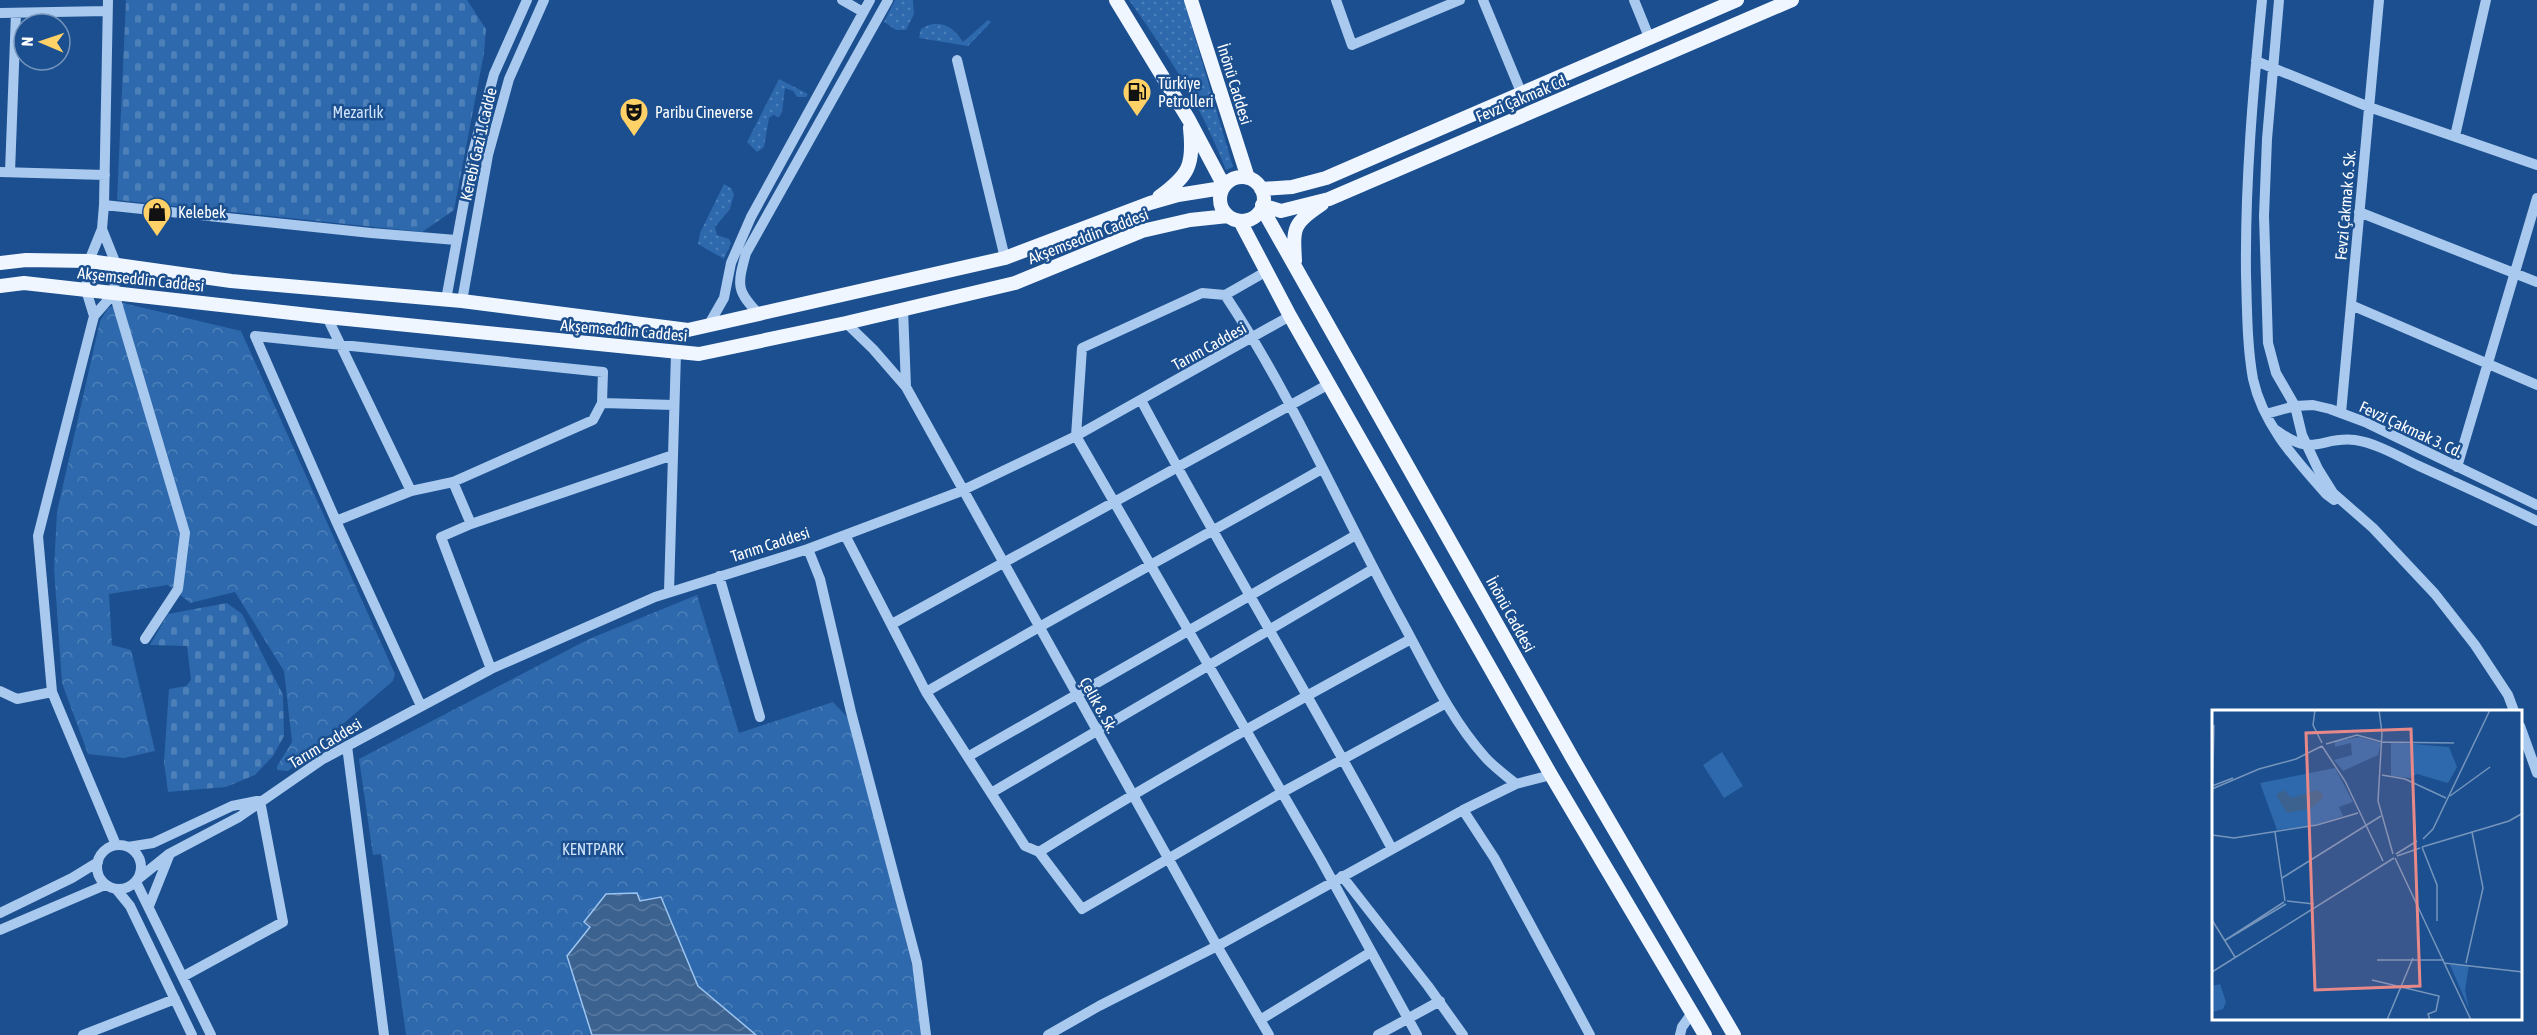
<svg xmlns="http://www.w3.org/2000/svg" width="2537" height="1035" font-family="'Asap Condensed',sans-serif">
<defs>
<pattern id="grass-dots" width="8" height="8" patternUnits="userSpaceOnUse" patternTransform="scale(1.5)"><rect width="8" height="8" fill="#2e69ad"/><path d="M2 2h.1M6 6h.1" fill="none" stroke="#4d80b9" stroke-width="1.8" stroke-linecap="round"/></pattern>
<pattern id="cemetery-stones" width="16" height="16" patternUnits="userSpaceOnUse" patternTransform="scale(1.5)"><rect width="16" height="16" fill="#2e69ad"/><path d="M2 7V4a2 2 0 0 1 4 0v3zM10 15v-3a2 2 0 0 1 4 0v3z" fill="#4d80b9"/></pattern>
<pattern id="park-crowns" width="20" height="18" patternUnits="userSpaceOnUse" patternTransform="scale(1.5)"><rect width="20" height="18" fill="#2e69ad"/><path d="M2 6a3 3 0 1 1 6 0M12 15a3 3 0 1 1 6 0" fill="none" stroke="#4d80b9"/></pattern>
<pattern id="water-waves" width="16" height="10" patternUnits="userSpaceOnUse" patternTransform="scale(1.5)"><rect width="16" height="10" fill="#3c6290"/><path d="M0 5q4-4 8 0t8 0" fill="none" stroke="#597aa1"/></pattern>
</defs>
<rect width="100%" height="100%" fill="#1b4f8f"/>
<path fill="url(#grass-dots)" d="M895,0H913L914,14L906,30H896L884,22Z
M1129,0H1184L1233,167L1226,170C1200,103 1170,58 1129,0Z
M988,20L991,22L968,46L919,38L921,29C939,17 954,27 963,42Z
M779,79L808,94L806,97H797L793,91L785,88L782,112L779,117L773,115L769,118L764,147L757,152L747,142Z
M724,184L731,188L734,194L730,209L715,227L717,235L729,239L731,243L724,259L698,244L700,233Z"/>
<path fill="url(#cemetery-stones)" d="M126,0H467L486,29L484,53L454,210L422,232L117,200Z
M227,603L242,614L283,695L284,736L273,756L255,775L226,787L168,792L164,761L169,689L186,686L191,680L187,646L150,645L168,614Z"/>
<path fill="url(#park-crowns)" d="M123,303L241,331L395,674L393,681L288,771L277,770V766L292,742L284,671L235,592L190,603L168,585L109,594L112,645L131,650L155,751L124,758L88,754L62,683L54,568L57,512L100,321L108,308Z
M697,595L739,733L833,702L849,719L915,977L922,1035H406L381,854L373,855L359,759L589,639Z"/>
<path fill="#2e69ad" d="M1722,752L1743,786L1724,798L1703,765Z"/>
<path fill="url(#water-waves)" stroke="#9cc4f0" stroke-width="1.5" d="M637,893L640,901L661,897L698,986L756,1035H592L567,956L590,927L584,922L606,894Z"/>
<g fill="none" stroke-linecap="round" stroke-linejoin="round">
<path stroke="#a9c9ee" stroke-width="10" d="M842,0L863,12
M1336,0L1352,45L1460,0
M1483,0L1521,92
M1634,0L1649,37
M2262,0C2253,91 2245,183 2246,274C2247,308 2247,346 2253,379C2263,425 2296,460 2326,494L2334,500
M2279,0L2267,139L2264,216L2268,343L2276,373L2295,406L2302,435L2318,469L2333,493L2373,528L2435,594L2475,645L2508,695L2514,711
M0,13L107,11
M957,60L1005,258
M2256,61L2369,107L2537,165
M2455,136L2486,0
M0,172L105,175
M10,172L16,13
M104,205L371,233L456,240
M2359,212L2537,282
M102,229L116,264L114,293L94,316L38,536L52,692L116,845
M114,293L185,533L178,589L145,639
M1225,295L1267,271
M446,300L473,152L494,74L527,0
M462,301L488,155L509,79L544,0
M2351,305L2537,385
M903,309L906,387
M760,315C736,291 737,286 746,253L888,0
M94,316L86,290L89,261L102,229L104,205L108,0
M327,317L411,491
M846,323L873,349L906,387L1217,946L1269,1035
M708,326L724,298L731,263L751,217L870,0
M1141,400C1221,551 1311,697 1392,849
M602,403L674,405
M2341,413L2379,0
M2266,414L2295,406L2313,405L2330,409L2365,422L2537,505
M2276,430C2315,459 2319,436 2355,440C2376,443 2400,457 2419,466C2459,484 2498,502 2537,521
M2457,467L2537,198
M453,482L471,524
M336,521L411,491L453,482L593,420L602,403L603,372L255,336L336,521L421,706
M845,535L926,692L1025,846L1039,852L1082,909L1281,793L1446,703
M808,549L820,579L851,712L917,963L926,1035
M719,576L760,717
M669,592L676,353
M892,624L1329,384
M491,669L441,537L471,524L673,455
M0,691L17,699L52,692
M926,692C1057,615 1191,544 1322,469
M2520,726L2537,773
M347,746L384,1035
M969,756L1356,535
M991,793L1373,569
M1463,810L1495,859L1590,1035
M97 867a22 22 0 1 1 44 0a22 22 0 1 1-44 0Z
M128,847L153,843L232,806L257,801
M1039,852C1161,776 1285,707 1411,639
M1342,876L1428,986L1463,1035
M138,879L169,854L239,817L323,759L491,669L655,597L808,549L959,492L1076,436L1290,316
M136,882L211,1035
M117,890L130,906L192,1035
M149,906L169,856
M0,913L72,878L98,862
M0,930L105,885
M184,976L283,922L260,801
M1260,1020L1371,952
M83,1035L175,999
M1048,1035L1099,1006L1223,943L1463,810L1516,784L1551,775
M1378,1035L1440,1001
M1417,1035L1321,860L1076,436L1082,348L1202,293L1225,295C1293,397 1341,511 1400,618C1426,665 1449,717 1485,757C1494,767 1505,775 1516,784
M1680,1035L1682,1027L1692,1013"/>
<path stroke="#f0f6ff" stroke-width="14" d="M1116,0L1189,120L1224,186
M1191,0L1248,178
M1220 199a22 22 0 1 1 44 0a22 22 0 1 1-44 0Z
M1261,189L1292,187L1326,178L1737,0
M1159,197C1189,175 1194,166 1190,128
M1262,205L1281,211L1329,199L1792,0
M1262,208L1573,759L1734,1035
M1240,221L1290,316L1551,775L1705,1035
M1295,261C1293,226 1293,224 1322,204
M0,263L26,260L89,261L231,281L462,301L688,330L1005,258L1150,203L1178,195L1222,188
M0,286L24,283L327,317L699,354L846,323L1015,283L1142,231L1190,220L1228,216"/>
</g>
<defs>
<g id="fuel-pin" transform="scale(1.5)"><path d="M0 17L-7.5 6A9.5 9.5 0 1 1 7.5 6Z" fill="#ffd166" stroke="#1b4f8f"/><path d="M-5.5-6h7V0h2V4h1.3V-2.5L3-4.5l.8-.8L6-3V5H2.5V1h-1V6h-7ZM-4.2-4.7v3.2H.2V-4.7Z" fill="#111"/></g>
<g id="theatre-pin" transform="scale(1.5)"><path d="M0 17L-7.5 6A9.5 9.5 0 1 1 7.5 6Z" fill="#ffd166" stroke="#1b4f8f"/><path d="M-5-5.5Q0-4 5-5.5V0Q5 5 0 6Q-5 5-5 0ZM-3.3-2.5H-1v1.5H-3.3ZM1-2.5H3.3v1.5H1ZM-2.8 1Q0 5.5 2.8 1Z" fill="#111"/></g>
<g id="shop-pin" transform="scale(1.5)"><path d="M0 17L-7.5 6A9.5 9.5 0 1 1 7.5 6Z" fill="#ffd166" stroke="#1b4f8f"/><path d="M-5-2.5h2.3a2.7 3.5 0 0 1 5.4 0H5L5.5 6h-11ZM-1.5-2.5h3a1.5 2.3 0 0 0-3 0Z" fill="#111"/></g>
</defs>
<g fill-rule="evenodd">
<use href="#fuel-pin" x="1137" y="92"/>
<use href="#theatre-pin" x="634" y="112"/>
<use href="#shop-pin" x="157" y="212"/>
</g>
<g text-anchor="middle" stroke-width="5" stroke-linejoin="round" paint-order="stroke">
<g font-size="16" fill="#fff" stroke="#1b4f8f" text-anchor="start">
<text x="1158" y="89">Türkiye<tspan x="1158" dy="18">Petrolleri</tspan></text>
<text x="655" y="118">Paribu Cineverse</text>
<text x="178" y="218">Kelebek</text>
</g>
<g font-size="16" fill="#fff" stroke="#1b4f8f">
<text transform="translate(1235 84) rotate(73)" y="6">İnönü Caddesi</text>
<text transform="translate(1522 98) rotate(-23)" y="6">Fevzi Çakmak Cd.</text>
<text transform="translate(478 144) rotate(-77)" y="6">Kerebi Gazi 1.Cadde</text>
<text transform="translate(2345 205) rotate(-85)" y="6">Fevzi Çakmak 6. Sk.</text>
<text transform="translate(1088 236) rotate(-21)" y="6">Akşemseddin Caddesi</text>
<text transform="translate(141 279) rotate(6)" y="6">Akşemseddin Caddesi</text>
<text transform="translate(624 330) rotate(5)" y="6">Akşemseddin Caddesi</text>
<text transform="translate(1209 346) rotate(-29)" y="6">Tarım Caddesi</text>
<text transform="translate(2411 429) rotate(25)" y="6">Fevzi Çakmak 3. Cd.</text>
<text transform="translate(770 544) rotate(-18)" y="6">Tarım Caddesi</text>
<text transform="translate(1511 614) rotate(61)" y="6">İnönü Caddesi</text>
<text transform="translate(1099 705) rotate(61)" y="6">Çelik 8. Sk.</text>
<text transform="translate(325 743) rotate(-31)" y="6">Tarım Caddesi</text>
</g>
<g font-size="16" fill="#cfe3fa" stroke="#1b4f8f">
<text x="358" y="118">Mezarlık</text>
<text x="593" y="855">KENTPARK</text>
</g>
</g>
<g transform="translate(2212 710)">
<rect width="310" height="310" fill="#1b4f8f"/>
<path d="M179,32L237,37L245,57L236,73L205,64L198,68L179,66Z" fill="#2e69ad"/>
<path d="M147,27L169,33L166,45L131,61L122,50L140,45L139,33L123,37V31ZM123,58L141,92L127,97L131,106L103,115L65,120L48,73ZM238,255H257L253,280L257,299ZM8,274L14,292L11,299L1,302L0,276Z" fill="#2e69ad"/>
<path d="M72,80L80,88L104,80L111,84L110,89L97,99L75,103L64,85Z" fill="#3c6290"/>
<path fill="none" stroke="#7695bc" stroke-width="1.5" d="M103,0L101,15L110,33M167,0L170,23L166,91L181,144M114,34L145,25L170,32L242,33M110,36L133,71L171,151M170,65L193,69L234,88M0,76L21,68M0,79L47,59L84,49L110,36M238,86L278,57M0,100L2,15M63,122L73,191M0,125L22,128L105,115L146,103M211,129L221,119L278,0M210,137L225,175V211M210,137L297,111L311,103M184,144L205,131M185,146L208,138M183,148L259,310M70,168L169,106M75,191L102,194M72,192L12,231L74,194M0,210L23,247M165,250H232M232,253L311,262M254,253L271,178L260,122M0,262L182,148M160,270L227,286L224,301L216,304L218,310M175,310L201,248"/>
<path fill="#e88989" fill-opacity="0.15" stroke="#e88989" stroke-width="3" d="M199,19L208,276L103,280L94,23Z"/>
<rect width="310" height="310" fill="none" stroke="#fff" stroke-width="3"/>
</g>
<g transform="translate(42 42) rotate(272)"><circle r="28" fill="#1b4f8f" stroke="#7695bc" stroke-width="1.5"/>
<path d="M0-4.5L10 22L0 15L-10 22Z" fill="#ffd166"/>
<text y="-9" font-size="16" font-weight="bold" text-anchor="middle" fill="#ffffff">N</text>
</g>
</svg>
